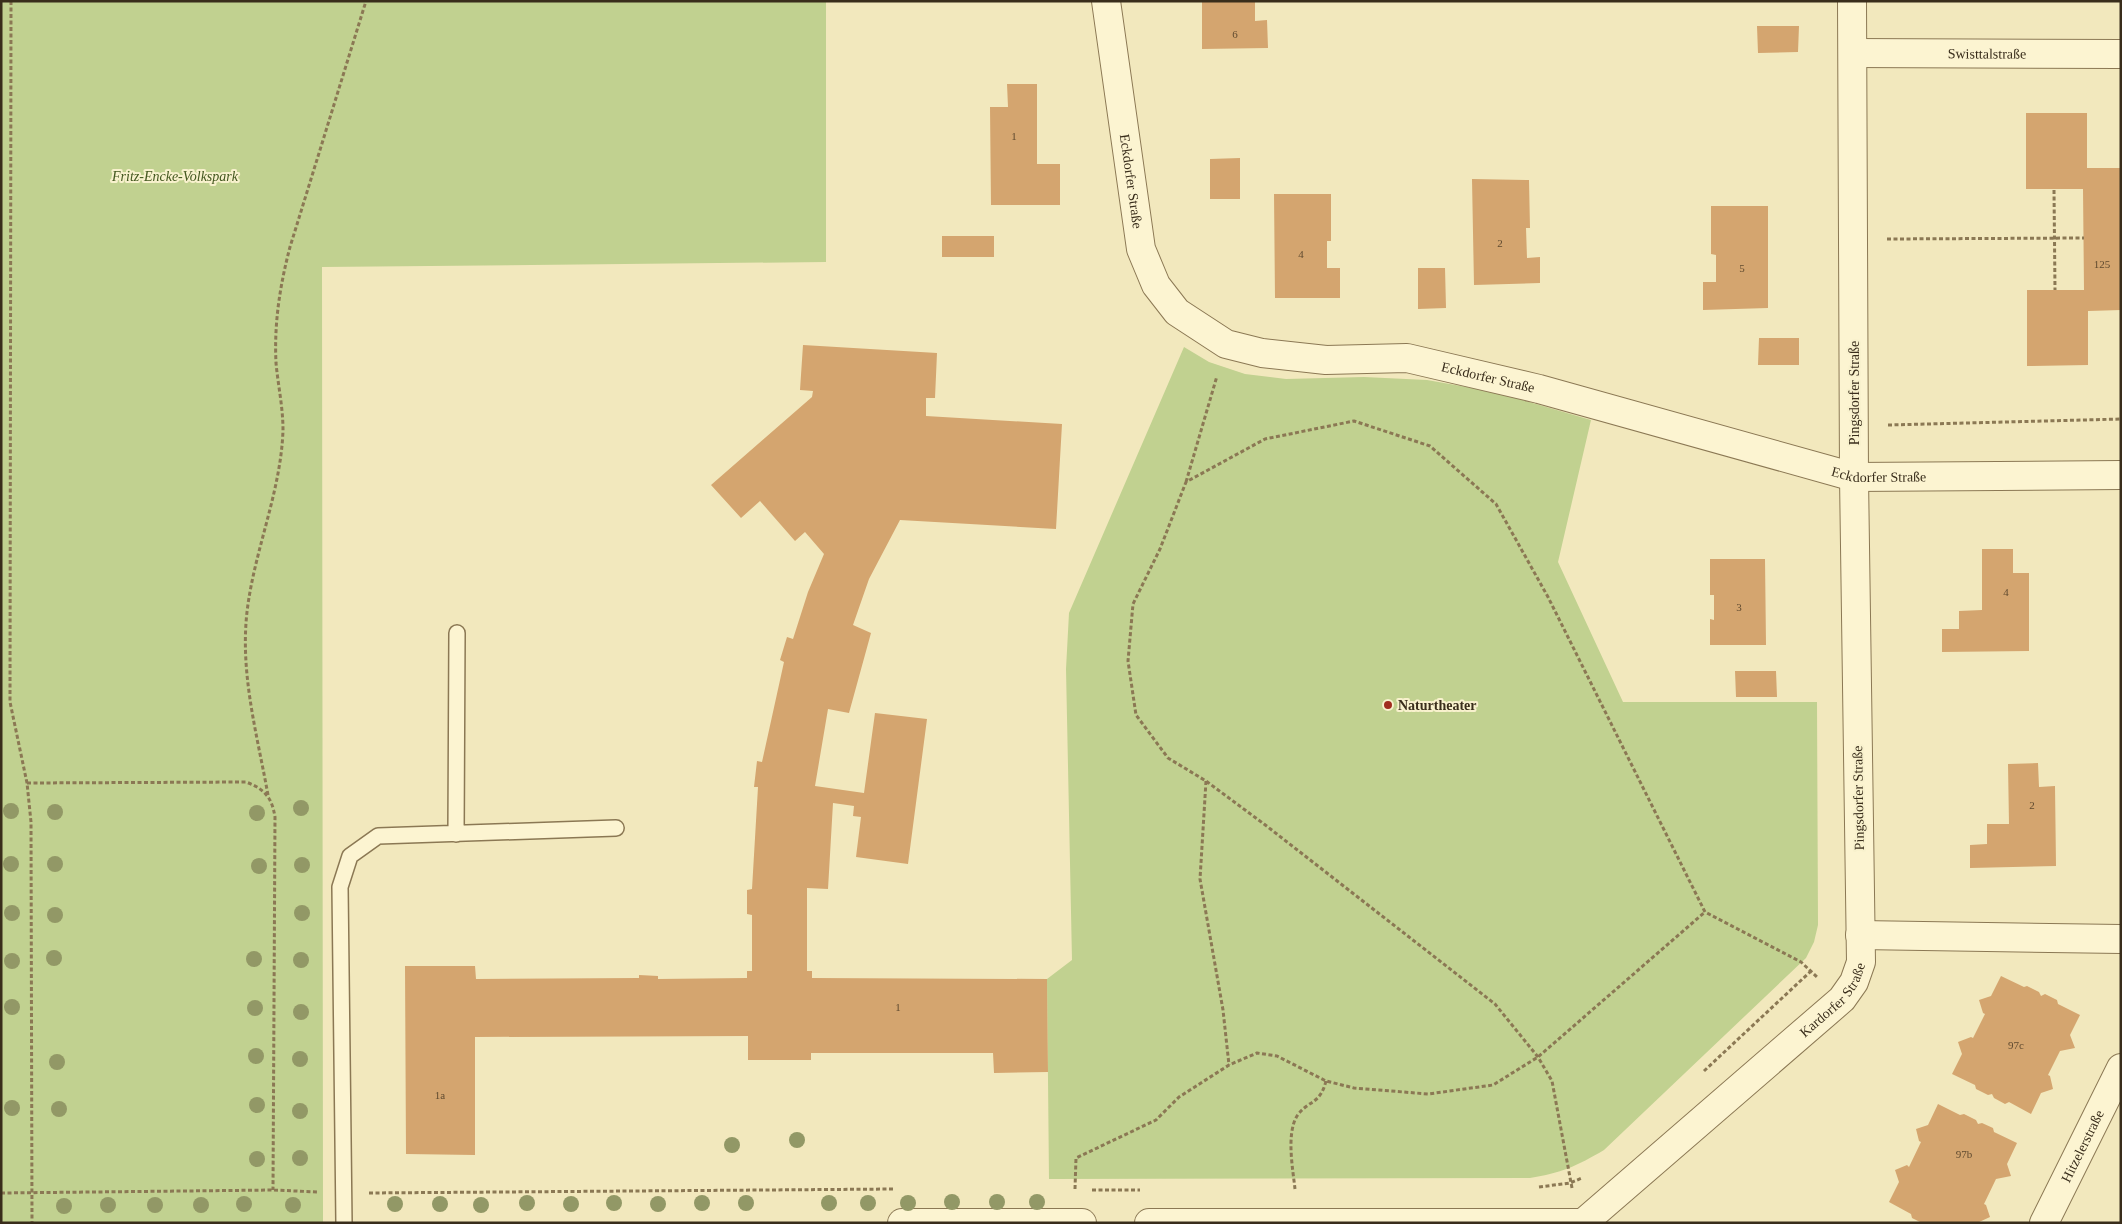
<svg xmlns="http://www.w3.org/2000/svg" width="2122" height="1224" font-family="'Times New Roman',serif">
<rect width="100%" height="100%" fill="#f2e8bd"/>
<path fill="#c1d190" d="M1,1H826V262L322,267L323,1223H1Z
M1184,347L1209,362L1245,374L1286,379L1364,377L1427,380L1495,392L1591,420L1558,562L1623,702H1817L1818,925L1814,942L1806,958L1604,1150C1577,1166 1561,1173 1530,1178L1049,1179L1047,979L1072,960L1066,669L1069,613Z"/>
<path fill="#d4a56f" d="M1202,1H1255V21L1267,20L1268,48L1202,49Z
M1757,26H1799L1798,52L1758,53Z
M1007,84H1037V164H1060V205H991L990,107H1008Z
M2026,113H2087V168H2121V310L2088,311V365L2027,366V290H2084L2083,189H2026Z
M1240,158V199H1210V159Z
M1472,179L1529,180L1530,228H1526L1527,258L1540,257V283L1474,285Z
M1274,194H1331V241H1327V268H1340V298H1275Z
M1711,206H1768V308L1703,310V282H1716V255L1711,254Z
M942,236H994V257H942Z
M1418,268H1445L1446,308L1418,309Z
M1759,338H1799V365H1758Z
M803,345L937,353L935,398H926V416L1062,424L1056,529L900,520L869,579L853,625L871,633L849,713L828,709L815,786L864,793L875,713L927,719L908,864L856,857L861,817L853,816L854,806L833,803L828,889L807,888V971H812V978L1047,979L1048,1072L994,1073L993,1053H811V1060H748V1036L475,1037V1155L406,1154L405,966H475L476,979L639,978V975L658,976V979L747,978V971H752V915L747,914V890L752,889L758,787H754L757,761L762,762L784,662L780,660L787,637L793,639L808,592L824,554L805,532L795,541L760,501L741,518L711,485L812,397L813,391L800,390Z
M1982,549H2013V573H2029V651L1942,652V629H1959V611L1982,610Z
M1710,559H1765L1766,645H1710V619L1714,620V595H1710Z
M1735,671H1776L1777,697H1736Z
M2038,763L2039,787L2055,786L2056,866L1970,868V845L1987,844V824H2009L2008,764Z
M2001,976L2024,987L2027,986L2039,992L2041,996L2045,994L2057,1000L2058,1004L2080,1015L2070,1035L2075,1048L2060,1051L2048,1075L2050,1076L2053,1089L2041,1093L2031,1114L2009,1102L2005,1104L1994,1098L1992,1094L1988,1095L1976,1089L1975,1085L1952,1074L1962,1054L1958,1042L1971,1037L1973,1038L1985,1014L1983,1013L1979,1000L1991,996Z
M1938,1104L1960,1115L1964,1114L1976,1120L1978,1124L1982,1123L1993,1128L1994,1132L2017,1143L2007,1164L2011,1176L1996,1179L1984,1204L1986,1205L1990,1217L1977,1223H1922L1912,1218L1911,1214L1889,1202L1899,1182L1895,1170L1907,1165L1909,1167L1921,1142L1919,1141L1916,1129L1928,1125Z"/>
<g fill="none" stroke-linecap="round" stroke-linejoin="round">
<g stroke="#8b7854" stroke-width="18">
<path id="service" d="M456,834L457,633
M344,1223L340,887L350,856L378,836L616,828"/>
</g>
<g stroke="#8b7854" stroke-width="30">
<g id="minor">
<path id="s1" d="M1106,1L1141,249L1156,285L1177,312L1226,344L1262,353L1326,360L1407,358L1539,389L1854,477L2121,475"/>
<path id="s2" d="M1853,53L2121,54"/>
<path d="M1860,935L2121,939"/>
<path d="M902,1223H1082"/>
<path id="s3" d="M1149,1223H1583L1842,999L1854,982L1861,962L1854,477L1852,1"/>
<path id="s4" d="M2044,1223L2121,1068"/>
</g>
</g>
<path stroke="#8b7854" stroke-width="3" stroke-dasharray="4 2.5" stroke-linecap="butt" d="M11,1L10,702L27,783L31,822L32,1223
M2054,190L2055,290
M1887,239L2084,238
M1888,425L2121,419
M1186,482L1217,376
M1206,781L1200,879L1223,1010L1229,1065
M27,783L246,782C265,789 272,798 275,817L273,1190
M268,795C257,734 240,674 247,612C254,551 281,492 283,430C283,407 278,385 276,363C274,323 280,285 290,247L366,1
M1704,1071L1811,971
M1539,1187L1570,1183L1582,1178
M1572,1188L1552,1081L1538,1057L1495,1004L1264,824L1206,781L1168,758L1136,715L1128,661L1133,604L1160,549L1186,482L1265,439L1354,421L1430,446L1496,504L1548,597L1705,912L1801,962L1817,977
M1075,1189L1076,1158L1156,1120L1179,1097L1229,1065L1257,1053L1277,1056L1326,1081L1354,1088L1428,1094L1493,1085L1538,1057L1705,912
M1295,1189C1293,1170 1286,1134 1297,1116C1308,1100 1320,1105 1326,1081
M1092,1190H1140
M1,1193L273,1190L318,1192
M369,1193L895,1189"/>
<use href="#service" stroke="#fcf4d1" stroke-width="15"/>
<use href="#minor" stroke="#fcf4d1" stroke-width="28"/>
</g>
<g fill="#929866">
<circle cx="301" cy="808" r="8"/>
<circle cx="11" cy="811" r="8"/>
<circle cx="55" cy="812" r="8"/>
<circle cx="257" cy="813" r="8"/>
<circle cx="11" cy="864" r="8"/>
<circle cx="55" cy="864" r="8"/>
<circle cx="302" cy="865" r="8"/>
<circle cx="259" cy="866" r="8"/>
<circle cx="12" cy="913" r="8"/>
<circle cx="302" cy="913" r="8"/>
<circle cx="55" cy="915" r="8"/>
<circle cx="54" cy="958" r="8"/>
<circle cx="254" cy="959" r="8"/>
<circle cx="301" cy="960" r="8"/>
<circle cx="12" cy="961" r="8"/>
<circle cx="12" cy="1007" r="8"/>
<circle cx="255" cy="1008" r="8"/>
<circle cx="301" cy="1012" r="8"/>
<circle cx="256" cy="1056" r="8"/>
<circle cx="300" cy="1059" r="8"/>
<circle cx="57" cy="1062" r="8"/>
<circle cx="257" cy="1105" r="8"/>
<circle cx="12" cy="1108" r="8"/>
<circle cx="59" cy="1109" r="8"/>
<circle cx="300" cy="1111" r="8"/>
<circle cx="797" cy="1140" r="8"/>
<circle cx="732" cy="1145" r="8"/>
<circle cx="300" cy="1158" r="8"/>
<circle cx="257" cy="1159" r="8"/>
<circle cx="952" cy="1202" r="8"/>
<circle cx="997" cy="1202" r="8"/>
<circle cx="1037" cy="1202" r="8"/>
<circle cx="527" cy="1203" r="8"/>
<circle cx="614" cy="1203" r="8"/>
<circle cx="702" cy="1203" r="8"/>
<circle cx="746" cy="1203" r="8"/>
<circle cx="829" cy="1203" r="8"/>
<circle cx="868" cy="1203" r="8"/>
<circle cx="908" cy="1203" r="8"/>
<circle cx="244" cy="1204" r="8"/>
<circle cx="395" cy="1204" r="8"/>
<circle cx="440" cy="1204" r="8"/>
<circle cx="571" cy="1204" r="8"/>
<circle cx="658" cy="1204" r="8"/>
<circle cx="108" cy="1205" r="8"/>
<circle cx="155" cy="1205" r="8"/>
<circle cx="201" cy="1205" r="8"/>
<circle cx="293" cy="1205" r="8"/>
<circle cx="481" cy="1205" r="8"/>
<circle cx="64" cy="1206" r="8"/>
</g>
<circle fill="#a02d1f" stroke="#f8f1cd" stroke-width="2" cx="1388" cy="705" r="5"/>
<g text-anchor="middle" stroke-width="4" stroke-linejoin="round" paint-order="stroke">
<g font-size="11" fill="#604b30">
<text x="1235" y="38">6</text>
<text x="1014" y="140">1</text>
<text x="1500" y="247">2</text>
<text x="1301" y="258">4</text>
<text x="2102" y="268">125</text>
<text x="1742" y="272">5</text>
<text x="2006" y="596">4</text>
<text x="1739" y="611">3</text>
<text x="2032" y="809">2</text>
<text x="898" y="1011">1</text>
<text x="2016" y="1049">97c</text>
<text x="440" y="1099">1a</text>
<text x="1964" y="1158">97b</text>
</g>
<g font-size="14" fill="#392d1b" stroke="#f8f1cd">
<text dy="5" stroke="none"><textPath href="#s2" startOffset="134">Swisttalstraße</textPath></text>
<text dy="5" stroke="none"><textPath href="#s1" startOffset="182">Eckdorfer Straße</textPath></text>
<text dy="5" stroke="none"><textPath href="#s1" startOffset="648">Eckdorfer Straße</textPath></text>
<text transform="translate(1854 393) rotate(-90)" y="5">Pingsdorfer Straße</text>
<text dy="5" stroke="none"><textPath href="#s1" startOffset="1052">Eckdorfer Straße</textPath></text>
<text transform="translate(1858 798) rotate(-91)" y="5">Pingsdorfer Straße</text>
<text dy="5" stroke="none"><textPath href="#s3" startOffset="770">Kardorfer Straße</textPath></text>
<text dy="5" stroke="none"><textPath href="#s4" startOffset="86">Hitzelerstraße</textPath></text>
</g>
<g font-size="14" font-style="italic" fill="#43571f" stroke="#f8f1cd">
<text x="175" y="181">Fritz-Encke-Volkspark</text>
</g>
<g font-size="14" font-weight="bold" fill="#392d1b" stroke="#f8f1cd" text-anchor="start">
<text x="1398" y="710">Naturtheater</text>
</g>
</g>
<rect width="2122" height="1224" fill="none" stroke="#392d1b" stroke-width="5"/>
</svg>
